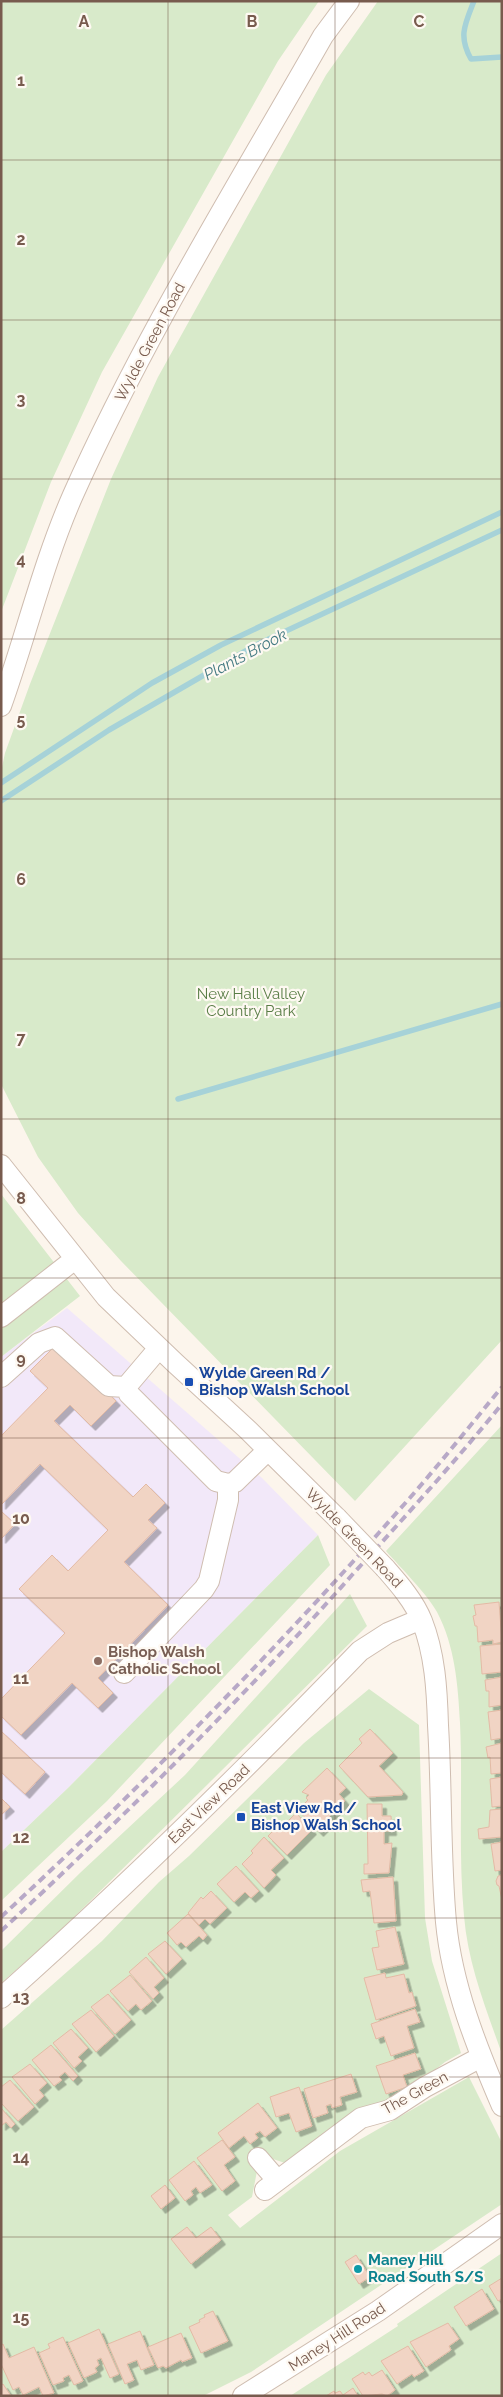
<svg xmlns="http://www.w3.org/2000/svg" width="503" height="2397" font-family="Raleway,sans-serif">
<defs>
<filter id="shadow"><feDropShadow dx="4.5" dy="4.5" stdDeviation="0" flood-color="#0004"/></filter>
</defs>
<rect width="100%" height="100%" fill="#fcf5ec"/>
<path fill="#f2e8f9" d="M67,1308L262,1478L318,1535L69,1787L1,1852V1357Z"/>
<path fill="#d8eaca" d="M1,1H319L278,61L102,372L51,482L1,612Z
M378,1H502V1340L355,1501L121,1261L78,1213L38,1157L1,1084V772L5,753L30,684L111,479L158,377L326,75Z
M1,1194L80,1296L1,1357Z
M502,1425V2054C486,2009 468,1964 464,1916C458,1851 463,1787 460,1723C458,1685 455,1646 437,1612C428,1595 400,1567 386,1551Z
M318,1535L330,1565L107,1801L1,1901V1852L69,1787Z
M350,1594L367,1626L56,1935L1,1983V1951L81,1872L185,1775Z
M369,1689L419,1725L425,1918L432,1961L461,2053L445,2062L413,2087L285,2163L270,2158L257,2171L252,2197L228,2215L240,2228L340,2151L469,2077L502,2143V2204L251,2372L203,2396H1V2030L102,1941L159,1882L189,1856L304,1743Z
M502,2253V2396H290L398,2326L397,2324Z"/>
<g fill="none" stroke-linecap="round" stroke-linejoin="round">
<path stroke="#a6d2d8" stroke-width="5.5" d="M474,1C465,24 458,36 471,59L502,57
M1,783L152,683L221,645L502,512
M1,801L109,730L256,645L502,530
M178,1099L502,1004"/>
</g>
<path fill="#f1d4c4" stroke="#e3baa5" filter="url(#shadow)" d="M57,1344L116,1401L91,1426L70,1405L54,1421L133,1497L146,1484L165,1503L148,1520L157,1528L124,1562L168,1605L98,1678L113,1693L98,1708L72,1683L21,1735L1,1716V1699L65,1633L19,1589L52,1555L68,1571L108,1530L40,1464L1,1505V1436L48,1388L30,1371Z
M1,1511L15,1524L1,1539Z
M499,1602L502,1642L493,1644V1640L478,1642L477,1626H475L473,1616L476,1615L474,1605Z
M502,1644V1672L482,1674L480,1646Z
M502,1677V1705L489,1707V1691H486L485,1680Z
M502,1710V1738L491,1740L488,1712Z
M370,1729L393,1753L379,1766L403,1792L402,1795L368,1797L339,1766L362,1743L359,1739Z
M1,1731L45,1772L25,1794L1,1772Z
M502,1743V1773L491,1774L490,1757L488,1758L486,1747Z
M327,1768L346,1788L339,1794L345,1801L328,1818L331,1820L319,1832L298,1810L308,1800L306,1798L309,1795L302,1792Z
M502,1777V1806L492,1807L490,1779Z
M1,1798L10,1807L1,1815Z
M367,1804H382V1816H391L392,1831H384V1844L392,1843L389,1873L364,1874V1864H368Z
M502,1809V1837L479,1839L478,1829L489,1827L490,1810Z
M296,1813L312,1830L287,1855L268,1836L282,1822L284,1825Z
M264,1837L284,1858L271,1870L276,1875L264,1888L242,1864L253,1853L251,1851Z
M502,1842V1870L495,1871L491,1844Z
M236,1866L259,1891L251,1898L245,1892L234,1902L217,1884Z
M502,1875V1900L499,1886L497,1885L496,1881L498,1876Z
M393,1877L396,1921L374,1923L370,1891L363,1892L361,1880Z
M211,1891L227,1908L210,1924L205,1919L199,1925L188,1913L201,1897L203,1899Z
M188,1914L207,1935L203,1940L199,1936L186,1947L181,1942L177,1945L167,1933Z
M395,1927L404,1964L377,1970L372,1948L379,1947L376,1931Z
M165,1941L182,1959L166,1974L148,1954Z
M146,1957L164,1978L154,1987L159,1993L153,1999L129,1972Z
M385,1973L386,1978L404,1974L409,1993L412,1992L416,2006L376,2020L364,1978Z
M130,1975L152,2001L141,2010L136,2004L128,2011L110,1991Z
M108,1994L131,2020L115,2034L91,2007Z
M415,2009L420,2022L407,2026L414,2048L391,2056L384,2036L376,2039L371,2024Z
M91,2010L114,2036L96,2052L72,2024Z
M71,2029L88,2048L78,2057L82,2061L74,2068L53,2043Z
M51,2045L78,2076L73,2081L65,2072L59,2077L62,2080L54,2086L32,2060Z
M415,2053L421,2069L403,2075L407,2087L386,2094L376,2066Z
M30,2064L47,2083L39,2090L44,2096L35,2104L12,2077Z
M351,2074L357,2092L340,2097L342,2105L332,2108L331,2104L326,2106L328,2113L313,2118L304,2089Z
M10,2080L34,2107L18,2121L1,2103V2087Z
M299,2087L312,2126L296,2132L289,2113L276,2117L270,2097Z
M258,2103L277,2128L265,2137L260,2131L255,2134L258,2138L250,2144L244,2136L229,2148L218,2133Z
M1,2108L15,2124L11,2128L6,2122L1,2126Z
M222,2140L235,2157L224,2165L235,2181L222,2191L197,2158Z
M194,2161L212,2185L200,2193L196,2187L191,2191L193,2195L185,2201L169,2180Z
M165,2185L175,2198L161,2209L151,2196Z
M187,2227L196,2238L211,2227L221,2240L191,2264L171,2239Z
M356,2255L370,2277L359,2284L345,2262Z
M502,2278V2299L498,2301L489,2286Z
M482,2289L494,2309L466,2326L454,2307Z
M213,2311L228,2341L201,2353L189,2327L200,2322L199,2320L205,2317L204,2315Z
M448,2323L459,2339L449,2346L451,2350L426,2367L410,2342Z
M99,2329L119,2374L110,2378L101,2358L97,2360L99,2365L95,2368L97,2372L84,2378L68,2343Z
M140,2331L154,2365L141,2370L137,2360L127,2364L134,2380L125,2384L108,2344Z
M181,2333L192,2358L182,2362L181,2360L166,2368L163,2366L158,2368L148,2347Z
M63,2337L83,2381L74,2385L69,2375L63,2378L64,2381L53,2385L39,2353L50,2348L48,2344Z
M3,2344L9,2358L34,2347L54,2393L43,2396L39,2387L23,2395L19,2387L13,2390L1,2364V2345Z
M408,2346L424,2371L414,2377L412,2374L397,2384L381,2361Z
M382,2370L395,2390L387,2396L382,2394L363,2396L352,2379L363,2372L365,2375L369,2372L372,2376Z
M3,2384L11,2396H1V2385Z
M353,2388L358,2396H326L334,2391L335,2393L340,2391L343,2395Z"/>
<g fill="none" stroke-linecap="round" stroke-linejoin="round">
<g stroke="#cfbdb0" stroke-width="22">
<path id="minor" d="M1,706C26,636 43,563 73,495C144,336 237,187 323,36L349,1
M1,1165L106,1297L175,1363L248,1430L337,1518
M1,1317L75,1259
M159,1348L126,1387L129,1394L216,1481L228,1484L235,1482L268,1450
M1,1377L39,1343L55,1337L109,1386L126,1387
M385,1568C399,1584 414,1601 422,1621C435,1654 437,1690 438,1725C442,1791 440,1857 446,1922C452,1986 477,2048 502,2106
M124,1673L204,1589L209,1581L228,1500V1484
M1,1998C126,1887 244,1771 360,1651L388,1633L421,1619
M258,2158L277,2180
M265,2190L361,2118L390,2110L425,2087L481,2057
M243,2396L378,2311L502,2224"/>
</g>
<use href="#minor" stroke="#fff" stroke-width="20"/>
<path stroke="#b8a9c7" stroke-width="4" stroke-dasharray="8 5" stroke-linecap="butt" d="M1,1917C140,1788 274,1652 400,1509C435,1470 468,1428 502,1387
M1,1931C124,1817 241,1700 352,1575C403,1519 454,1463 502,1404"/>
<g stroke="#cfbdb0" stroke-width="22" stroke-linecap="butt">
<path id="minor-bridge" d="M337,1518L385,1568"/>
</g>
<use href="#minor-bridge" stroke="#fff" stroke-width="20"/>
</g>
<path fill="none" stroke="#785b4e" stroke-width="1" stroke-opacity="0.55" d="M168,1V2396M335,1V2396M1,160H502M1,320H502M1,479H502M1,639H502M1,799H502M1,959H502M1,1119H502M1,1278H502M1,1438H502M1,1598H502M1,1758H502M1,1918H502M1,2077H502M1,2237H502"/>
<g fill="#1a4fb4" stroke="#fef9f2" stroke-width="2">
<rect x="184" y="1377" width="10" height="10" rx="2.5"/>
<rect x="236" y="1812" width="10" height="10" rx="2.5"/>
</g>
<circle fill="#8d6e63" stroke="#fef9f2" stroke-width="2" cx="98" cy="1661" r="5"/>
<circle fill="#0f9aa8" stroke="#fef9f2" stroke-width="2" cx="358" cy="2269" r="5"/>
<g text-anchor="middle" stroke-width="4.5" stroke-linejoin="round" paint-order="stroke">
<g font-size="15" fill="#785b4e" stroke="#fef9f2">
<text transform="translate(150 342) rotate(-62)" y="5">Wylde Green Road</text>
<text transform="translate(354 1538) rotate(46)" y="5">Wylde Green Road</text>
<text transform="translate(209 1804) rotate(-44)" y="5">East View Road</text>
<text transform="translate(415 2093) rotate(-29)" y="5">The Green</text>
<text transform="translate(337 2337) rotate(-33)" y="5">Maney Hill Road</text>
</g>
<g font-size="15" fill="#597d46" stroke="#fef9f2">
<text x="251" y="999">New Hall Valley<tspan x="251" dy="17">Country Park</tspan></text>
</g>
<g font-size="15" font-weight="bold" fill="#164399" stroke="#fef9f2" text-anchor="start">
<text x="199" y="1378">Wylde Green Rd /<tspan x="199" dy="17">Bishop Walsh School</tspan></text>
<text x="251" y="1813">East View Rd /<tspan x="251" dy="17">Bishop Walsh School</tspan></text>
</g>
<g font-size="15" font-weight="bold" fill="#785e54" stroke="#fef9f2" text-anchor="start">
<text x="108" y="1657">Bishop Walsh<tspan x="108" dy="17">Catholic School</tspan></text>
</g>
<g font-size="15" font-weight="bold" fill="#0d838f" stroke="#fef9f2" text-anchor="start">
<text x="368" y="2265">Maney Hill<tspan x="368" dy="17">Road South S/S</tspan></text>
</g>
<g font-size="16" font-style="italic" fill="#457b83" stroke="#fef9f2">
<text transform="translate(245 654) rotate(-28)" y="6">Plants Brook</text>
</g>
</g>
<g font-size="16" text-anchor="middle" font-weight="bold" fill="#785b4e" stroke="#fef9f2" stroke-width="4.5" stroke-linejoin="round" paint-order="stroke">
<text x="84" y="27">A</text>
<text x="252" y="27">B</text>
<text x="419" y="27">C</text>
<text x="21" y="86">1</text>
<text x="21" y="245">2</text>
<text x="21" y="405">3</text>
<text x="21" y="565">4</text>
<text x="21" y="725">5</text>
<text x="21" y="885">6</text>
<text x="21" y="1044">7</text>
<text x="21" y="1204">8</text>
<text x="21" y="1364">9</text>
<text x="21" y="1524">10</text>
<text x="21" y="1684">11</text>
<text x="21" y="1843">12</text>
<text x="21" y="2003">13</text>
<text x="21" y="2163">14</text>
<text x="21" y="2323">15</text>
</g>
<rect width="503" height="2397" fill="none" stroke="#785b4e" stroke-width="5"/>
</svg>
